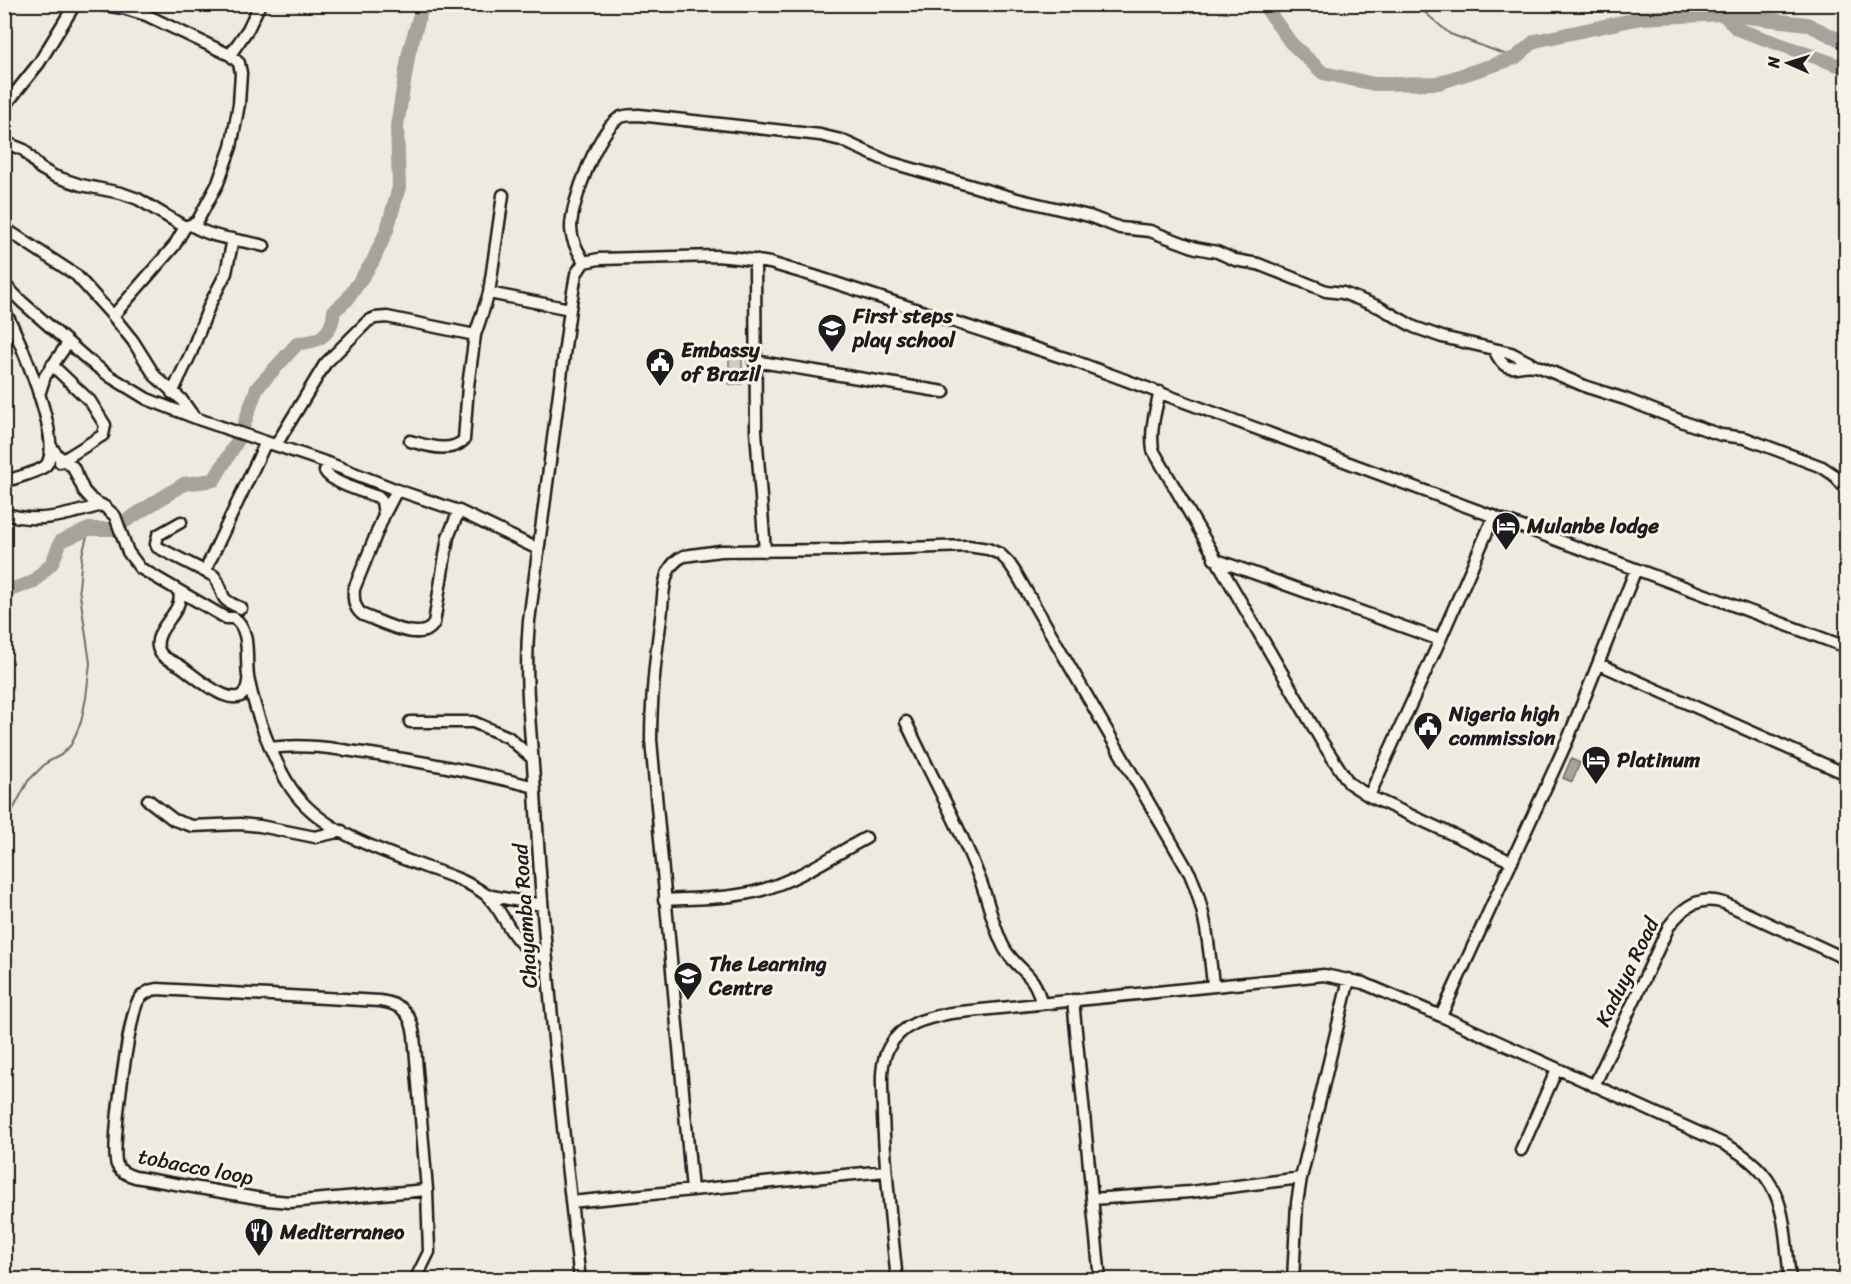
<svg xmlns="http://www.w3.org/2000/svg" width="1851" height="1284" font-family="Sriracha,sans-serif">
<rect width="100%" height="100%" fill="#eeeae0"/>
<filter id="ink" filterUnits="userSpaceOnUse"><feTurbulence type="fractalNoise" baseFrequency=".0167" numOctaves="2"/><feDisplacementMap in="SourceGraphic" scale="12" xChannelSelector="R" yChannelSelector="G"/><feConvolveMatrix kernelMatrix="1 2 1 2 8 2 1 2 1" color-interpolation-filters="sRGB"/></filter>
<g filter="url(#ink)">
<path fill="#cfccc3" stroke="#767470" stroke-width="1.5" d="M729,356H742V384H729Z"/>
<path fill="#a6a39d" stroke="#6f6d69" stroke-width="1.5" d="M1571,759L1580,763L1572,782L1563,778Z"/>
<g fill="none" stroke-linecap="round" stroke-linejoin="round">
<path stroke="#6f6d69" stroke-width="2" d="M1415,4L1450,34L1515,58
M4,827L28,781L46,763L61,755L71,745L81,722L86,698L90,663L79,588L82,555L89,529"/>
<path stroke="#a6a39d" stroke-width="14" d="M1263,4L1291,43L1323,73L1374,84L1438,83L1515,58L1535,41L1641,18L1723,14L1807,24L1846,43
M1723,14L1737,29L1846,68
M243,427L257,388L298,343C320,343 332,334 334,311L347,300L373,261L387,230L399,187L397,126L409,52L423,4
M4,592L33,582L52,563L61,541L89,529H113L184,484L214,480L238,440"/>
<g stroke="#1c1c1c" stroke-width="15">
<path id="minor" d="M97,4L123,8L146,15L230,55L239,63L241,73L239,104L231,147L218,183L197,222L185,227L174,246L113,316
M230,55L248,29L260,4
M4,107L39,63L75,4
M4,142L24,150L40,168L54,176L81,185L121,193L138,199L185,227
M191,225C213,239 239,239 264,246
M4,228L76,275L113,316L133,341L155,376L181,399L194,417
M755,260L756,431L765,551
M584,262C578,251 571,240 571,227C571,203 599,127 621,117C626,115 633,115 639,115L820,135L841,140L889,162L1017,199L1089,216L1120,228L1150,231L1196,248L1217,252L1235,260L1258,264L1326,291L1343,293L1379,307L1414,327L1442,337L1494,349C1508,381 1516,360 1540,367L1587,387L1625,399L1689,424L1721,435L1745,438L1822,467L1834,475L1846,489
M4,284L22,302L88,360L111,377L147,399L201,420L328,463L397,490L459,511L538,549
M489,293L570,309
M4,309C18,336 63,438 47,464C43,471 14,478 4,482
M1494,349L1511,353L1534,365
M754,361L944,392
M52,365L90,401L105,425L103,435L60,462
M1160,392C1155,412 1150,430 1153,450L1322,742L1349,783L1369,796L1512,862
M172,393L191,353L210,304L226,273L233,239
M39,395L45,376L68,343
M410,441C426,445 450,454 464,440L468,386L475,335L489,293L503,195
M276,445L325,364L368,321L375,318L387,317L475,335
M51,446L57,455L73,467L84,491L92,500L105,507L115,516L128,552L140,568L226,618H234C253,631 244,663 249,682C256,715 273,760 291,788C321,833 383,851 431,869C449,875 469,882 485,894C501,907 507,931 523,945C530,950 539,954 547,959
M328,463L325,471C331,483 364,492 378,497L382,501L384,515
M397,490L384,515L354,589C353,599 354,609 363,615C380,621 423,645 434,623L448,537L459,511
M4,513C37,525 70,514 102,505
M181,522L158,535L156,544L157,547L214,576C228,595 214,597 241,608
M1214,559L1440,640
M205,571L266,442
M179,592C185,611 154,628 158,647C160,659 174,661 182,667C195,676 244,721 248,681
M1599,664L1846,774
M410,722H473L508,737L532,758
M906,722C930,774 959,824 979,877C988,898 994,932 1006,951C1021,973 1035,973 1041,1003
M270,748C304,743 337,749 371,754C426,762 481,773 535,787
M1369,796L1440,640L1494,516
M148,800L174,820L192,826L240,824L260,826L315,837L342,831
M486,895L542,905
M664,900C696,898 731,899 762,890C799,879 832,856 866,838
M157,989L380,1001C403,1004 411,1014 414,1035L427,1190L289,1202L268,1200L135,1177C128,1175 120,1172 117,1165C110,1150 129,1016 138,1001C143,993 149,990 157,989Z
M1073,1000L1100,1280
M1441,1016L1568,739L1636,569
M1594,1086L1669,926C1684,906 1700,895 1724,903L1846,959
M1521,1150L1557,1069
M692,1190L651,740C651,699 655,659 661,618C663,604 662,586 668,572C672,564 677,559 684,556L720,551L846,550L968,546L988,549L1000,554L1009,563L1017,575L1190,874C1206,910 1209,947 1213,985
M1092,1199L1190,1192L1301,1178
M571,1202L885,1171
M415,1280L429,1252L427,1190
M580,1280C562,1124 545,967 536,810C533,746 523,686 529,621L570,309L576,274L584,262L599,259L716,256L738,258L770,263L814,276L1074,361L1846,647
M897,1280C891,1224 885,1170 883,1115C883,1093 878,1066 889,1047C902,1023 927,1018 951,1013L1324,975L1363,983L1441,1016L1724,1144C1787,1176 1783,1217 1790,1280
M1293,1280L1297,1203L1301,1178L1349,979
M1839,1280L1846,1279"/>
</g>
<use href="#minor" stroke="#f7f3e8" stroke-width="10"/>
</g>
</g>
<defs>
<g id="school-pin" transform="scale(1.5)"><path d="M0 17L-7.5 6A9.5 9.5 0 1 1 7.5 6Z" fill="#1c1c1c" stroke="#f7f3e8"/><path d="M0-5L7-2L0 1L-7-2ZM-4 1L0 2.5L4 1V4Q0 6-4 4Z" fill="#fff"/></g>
<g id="civic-pin" transform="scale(1.5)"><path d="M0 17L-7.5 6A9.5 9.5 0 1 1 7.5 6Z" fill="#1c1c1c" stroke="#f7f3e8"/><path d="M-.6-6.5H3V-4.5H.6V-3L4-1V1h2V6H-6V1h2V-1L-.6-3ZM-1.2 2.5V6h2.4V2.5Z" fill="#fff"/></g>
<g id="hotel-pin" transform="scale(1.5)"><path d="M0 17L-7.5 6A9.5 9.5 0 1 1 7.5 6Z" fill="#1c1c1c" stroke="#f7f3e8"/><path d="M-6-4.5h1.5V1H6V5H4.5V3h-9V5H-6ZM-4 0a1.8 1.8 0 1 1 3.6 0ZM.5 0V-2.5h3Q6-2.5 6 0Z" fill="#fff"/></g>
<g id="restaurant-pin" transform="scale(1.5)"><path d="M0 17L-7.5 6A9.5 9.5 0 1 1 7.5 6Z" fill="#1c1c1c" stroke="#f7f3e8"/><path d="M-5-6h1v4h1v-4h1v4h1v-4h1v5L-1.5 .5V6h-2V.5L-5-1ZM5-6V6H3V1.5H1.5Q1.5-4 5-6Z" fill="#fff"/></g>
</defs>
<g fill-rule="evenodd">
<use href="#school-pin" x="832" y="328"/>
<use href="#civic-pin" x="660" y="362"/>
<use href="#hotel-pin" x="1506" y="526"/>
<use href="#civic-pin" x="1428" y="726"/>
<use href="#hotel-pin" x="1596" y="760"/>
<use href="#school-pin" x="688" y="976"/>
<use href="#restaurant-pin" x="259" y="1232"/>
</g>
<g text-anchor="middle" stroke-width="6" stroke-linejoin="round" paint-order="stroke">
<g font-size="21" font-weight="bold" fill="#1c1c1c" stroke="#f7f3e8" text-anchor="start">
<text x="853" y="323">First steps<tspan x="853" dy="24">play school</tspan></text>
<text x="681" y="357">Embassy<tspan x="681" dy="24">of Brazil</tspan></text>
<text x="1527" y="533">Mulanbe lodge</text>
<text x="1449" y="721">Nigeria high<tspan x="1449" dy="24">commission</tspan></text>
<text x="1617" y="767">Platinum</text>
<text x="709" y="971">The Learning<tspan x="709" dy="24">Centre</tspan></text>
<text x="280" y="1239">Mediterraneo</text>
</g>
<g font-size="21" fill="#1c1c1c" stroke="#f7f3e8">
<text transform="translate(525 916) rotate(-94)" y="7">Chayamba Road</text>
<text transform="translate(1627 972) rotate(-64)" y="7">Kaduya Road</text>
<text transform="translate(196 1167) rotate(11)" y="7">tobacco loop</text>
</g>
</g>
<rect width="1851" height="1284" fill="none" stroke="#f7f3e8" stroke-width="24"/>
<rect x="12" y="12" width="1827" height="1260" fill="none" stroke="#1c1c1c" stroke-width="2" filter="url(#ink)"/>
<g transform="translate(1788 63) rotate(273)" stroke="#f7f3e8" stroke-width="4.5" paint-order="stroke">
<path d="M0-4.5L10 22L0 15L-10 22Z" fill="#1c1c1c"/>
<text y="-9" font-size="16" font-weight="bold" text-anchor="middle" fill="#1c1c1c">N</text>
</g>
</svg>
